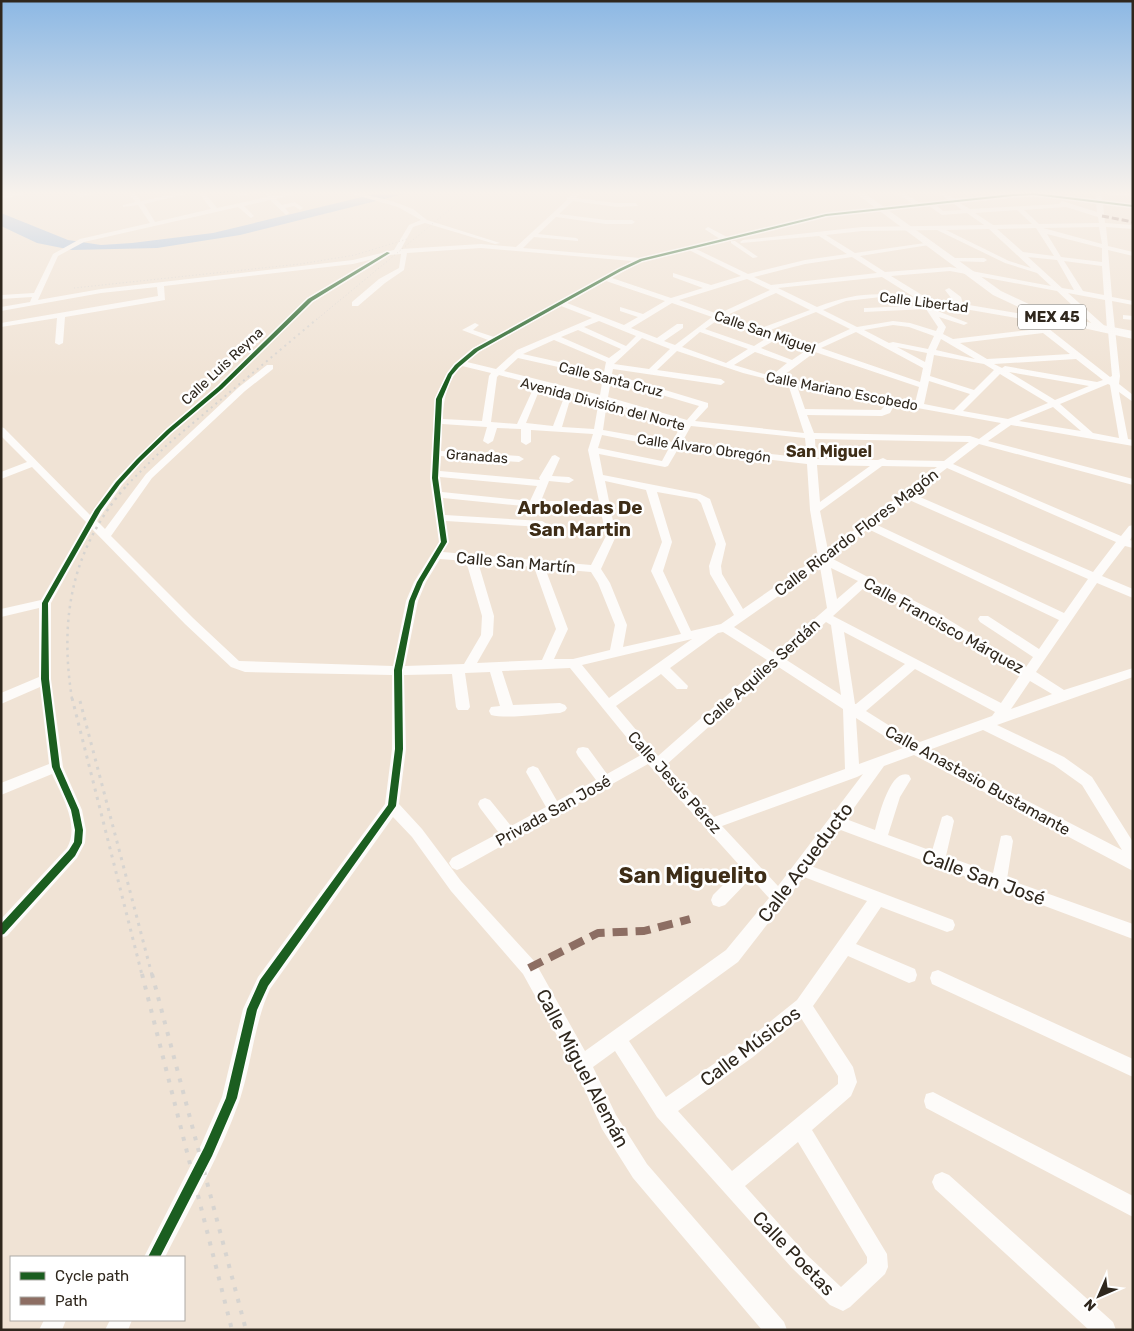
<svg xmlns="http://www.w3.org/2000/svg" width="1134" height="1331" font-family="Rubik,sans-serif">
<rect width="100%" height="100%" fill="#f0e3d5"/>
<path fill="#a2bede" d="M383,192H412L240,235L157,248L72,250L37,243L1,226V213L68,240L101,245L132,243L213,233Z"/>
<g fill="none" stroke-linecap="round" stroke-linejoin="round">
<path fill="#fdfbf9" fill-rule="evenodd" d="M22,192H34L1,199V195Z
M89,192H101L80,197L77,195Z
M127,192H133L141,201L184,192H194L144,204L155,222L211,209L198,192H204L217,208L267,197L265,192H269L273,196L300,192L276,199L282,205L295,202L303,208L300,210L294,206L285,208L289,213L286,215L270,200L244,206L254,216L251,218L238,207L84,242L58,256L38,300L101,289L353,260L394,250L409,225L421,220L398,207L345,192H354L392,201L413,209L427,220L500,243L495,244L425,223L413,227L401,249L481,244L516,247L567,200V198L576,192H582L576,198L617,203H636L638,206L617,207L573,201L559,214L606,220H632L635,222L632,224H606L556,217L538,234L576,238L578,239V241L534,237L523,248L640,258L720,239L706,230L705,229L708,227L727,237L826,213L913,204L895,192H902L920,203L948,200L937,192H944L955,199L1034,192L1096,200L1095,192H1101L1102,200L1133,204V208L1103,204L1105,223L1133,225V229L1106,227L1108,246L1133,252V256L1108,250L1112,297L1133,301V305L1112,301L1120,376L1119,384L1133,395V402L1119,392L1128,439L1133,440V446L1011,425L988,441L1133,479V485L979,444L953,464L1121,536L1129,526L1133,525V535L1130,540L1133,541V548L1125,546L1102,576L1133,589V598L1097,583L1036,672L1064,690L1133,668V677L997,725L1064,757L1092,777L1133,842V871L914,755L884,766L846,819L875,830C879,816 890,768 909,775L911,779L900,797L888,835L932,851L942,817L947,815L952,817L954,821L946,856L993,873L1001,836L1006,835L1011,836L1013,841L1007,879L1133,924V939L838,829L811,866L953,920L955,925L953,930L947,932L881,907L856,944L915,969L917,975L915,981L909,983L848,956L813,1006L853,1067L857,1082L851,1096L812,1130L887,1254L888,1267L885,1274L850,1307L843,1311L830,1305L792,1268L657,1117L615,1051L593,1067L616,1115L647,1164L784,1322L787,1330H762L633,1178L602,1129L576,1070L523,974L451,891L412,837L393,817L270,989C254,1024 252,1062 240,1099C221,1154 191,1206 165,1257H144L201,1145L222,1097L243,1009L258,977L385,804L392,749V675L245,672L231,667L185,624L92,529L51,603V679L63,767L82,810L86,830L85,843L77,858L7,936L1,938V919L67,848C80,826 62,796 52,774L1,795V783L49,764L40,687L1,704V693L39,677V608L1,617V609L41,600L86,522L32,467L1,479V472L27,462L1,436V427L4,428L90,515L114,481L136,458L166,429L217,386L307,298L373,259L353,264L164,286L165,300L65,317L63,343L59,345L55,343L57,318L1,327V323L158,296L157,287L101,293L1,311V307L30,302L32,297L1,299V295L34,293L53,254L80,239L150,223L138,205L123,207V205L136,202ZM1034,196L1096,203L1097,212L1062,201L1059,204L970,209L960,203ZM953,203L962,210L943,211L936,205ZM929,206L942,215L967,213L984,225L862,227L743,240L740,242L741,243L819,236L847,254L805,260L748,274L696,249L826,217ZM1066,207L1098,217L1099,223L1039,224L1024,210ZM1017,210L1032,224L993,225L975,213ZM1099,227L1102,244L1043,228ZM1036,228L1054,256L1023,252L997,229ZM989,229L1031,268L1009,261L946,230ZM937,230L1005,263L1037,273L1051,286L950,267L885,272L860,256L935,244L932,242L855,253L826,235L862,231ZM1047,234L1102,248V262L1061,257ZM481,248L632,261L494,337L473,330L479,325L475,323L462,330L488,340L473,348L454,364L446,375L435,399L430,478L439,542L414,582L406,601L393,666L239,661L193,618L111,536L152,478L245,391L273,369V365H267L239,387L146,474L105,529L97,521L122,485L142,462L172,433L223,390L313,302L390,255L401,254L399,268L379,279L352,302V306H358L385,283L404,270L407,253ZM689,250L741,276L711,285L673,273V277L703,288L671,298L612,278L643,261ZM852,257L877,273L771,285L754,277L805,264ZM1028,257L1057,260L1074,290L1062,288ZM1064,261L1102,266L1104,295L1083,291ZM950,271L1057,291L1101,332L1108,331L1112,376L1110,377L1039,321L1080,328H1083V324L963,304L961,297L949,288L945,290L955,303L927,298L891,276ZM882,277L914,297C875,292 854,293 817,307L778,288ZM747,279L770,290L718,314L679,300ZM606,281L665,301L643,314L620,307V311L638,317L624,325L567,303ZM776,293L810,310L761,328L725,316ZM1068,293L1105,300L1107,329V328ZM881,297L922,302L924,305L867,308H864V312L926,309L938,327L936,331L910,323L893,321L857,327L823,310L846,301ZM672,303L712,317L675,345L664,341L683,328V324H677L657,338L631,328ZM930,303L1028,320L1038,329L953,339L943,334L946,327L939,317L964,325L968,323L935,310ZM561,306L592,318L517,350L496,369L467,362L479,352ZM816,312L850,329L813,346L768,331ZM719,319L770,336L754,346L705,329ZM599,321L636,336L626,346L584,327ZM893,325L909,327L934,336L928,349L893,342L889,343L864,330ZM578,330L621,349L609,358L561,337ZM700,332L748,349L726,363L682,347ZM856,332L923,368L920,382L821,348ZM1043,333L1070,354L987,359L960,343ZM642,338L670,349L649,369L614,364ZM777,339L808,349L792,360L761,348ZM941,339L975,359L936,350ZM554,340L606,362L604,372L523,354ZM897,347L927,353L925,362ZM677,351L743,373L788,384L804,433L695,421L708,407V403L612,374L613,369L721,385L725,382L721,379L657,370ZM755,352L787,363L771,376L734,365ZM815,352L919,387L915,403L780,378ZM934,355L984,364L994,370L974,390L930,376ZM518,358L603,377L600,395L504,371ZM1076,359L1103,380L1097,382L1005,366L1002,368L994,364ZM462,366L491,373L489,376L482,421L443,419C443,399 448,379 462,366ZM1009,372L1089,386L1055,400ZM1000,374L1048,403L1008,419L963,411ZM499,375L537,385L534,387L517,424L491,422L497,377ZM611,380L699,406L687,420L608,397ZM929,381L970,394L954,410L924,404ZM1108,384L1110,385L1119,438L1093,433L1060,404ZM541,386L569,392L565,395L553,426L526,423ZM797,386L887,403L881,410L805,409ZM572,393L599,400L594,429L562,427ZM607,402L682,424L672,442L603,430ZM895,404L1001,423L979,439L970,436L814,433L807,415L882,416L890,413ZM1053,407L1081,431L1019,421ZM442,424L487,427L483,441L488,444L493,441L497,428L521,429V442L526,445L531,442V430L593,434L588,450L599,501H541L549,481L569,483L574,480L569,477L552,476L560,458L555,455L552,456L539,478L540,480L440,471L441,456L519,462L524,459L519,456L441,451ZM691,426L805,438L807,458L681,444ZM602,435L669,448L662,461L598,448ZM815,439L969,442L944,461L887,460L883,458L878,460L816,459ZM678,449L807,464L810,510L818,557L743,609L722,574L721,566L726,544L710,499L700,494L603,475L599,454L665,467L668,466ZM817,465L870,466L820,502ZM882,466L937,467L828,550L820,511ZM947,468L1116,542L1093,572L913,494ZM440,477L537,486L530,501L442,492ZM605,481L646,490L662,542L651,571L681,634L623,647L627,625L610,583L601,569L616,536ZM657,492L697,499L701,503L716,544L709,566L710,574L734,615L721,624L691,631L663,571L672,542ZM443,498L534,507H600L606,536L591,565L443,552L449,542L446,521L542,527L547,524L542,521L445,515ZM907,499L1088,579L1064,613L875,524ZM868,529L1059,620L1039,649L988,616H980L978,619L980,622L1033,657L1026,667L936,612L831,558ZM440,559L466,561L482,616L481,635L464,664L405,666L418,601L426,582ZM478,562L534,567L556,629L542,660L477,663L493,635L494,616ZM820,567L827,608L775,653L734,627ZM545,568L591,572L598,583L615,625L610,650L573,659H554L568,629ZM831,568L858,581L837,599ZM866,586L928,618L1020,675L1001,703L833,616ZM826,622L831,625L841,695L785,659ZM723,632L767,660L658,756L616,706L661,674L677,689H687L688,686L670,668L718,633ZM844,632L905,664L856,704H855ZM692,639L609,698L582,665ZM777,666L843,709L845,769L714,817L666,765ZM570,668L641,755L607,774L588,748L583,747L578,748L576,752L578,756L596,780L557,801L538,768L533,766L528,768L526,772L546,807L511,826L490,800L485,798L480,800L478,804L480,808L499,833L452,858L449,863L452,868L457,870L462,868L648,764L741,867L713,895L711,900L713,905L719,907L725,905L751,878L769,898L726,950L585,1051L535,962L461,881L422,829L399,804L406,749L404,675L452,674L456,707L458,710H468L470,707L465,673L490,672L500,706L491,707L489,711L491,715C506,719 543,714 560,713L565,711L567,708L565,705L560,703L513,705L502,671ZM915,669L995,712L992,716L917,743L866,711ZM1030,681L1052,694L1011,709ZM856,718L903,748L859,764ZM983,730L1054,765L1082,785L1122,850L929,750ZM863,774L778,886L722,826L857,777ZM804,877L867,901L797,1000L741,1045L666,1097L629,1041L738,962ZM801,1018L838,1076V1084L732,1171L678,1111L753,1057ZM798,1142L867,1257V1263L841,1287L806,1254L745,1186Z
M246,192H257L238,197L235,195Z
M1104,192L1133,193V197L1107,194Z
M731,241H735L758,257L753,258L731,243Z
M952,258H984L987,260L984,262L950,261V259Z
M1123,315L1133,316V320L1123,319Z
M938,970L1133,1059V1077L932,984L930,978L932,972Z
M933,1092L1133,1196V1217L926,1108L924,1101L926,1094Z
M942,1172L949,1175L1113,1322L1116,1330H1089L935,1189L932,1182L935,1175Z
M44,1320H66L62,1330H39Z
M110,1320H132L128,1330H105Z"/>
<path fill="#fdfbf9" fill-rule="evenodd" d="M854,192H863L1001,291L1033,306L1072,319L1133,331V339L1065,324L1025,310L993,295Z"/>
<path stroke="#d7d4d0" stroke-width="1" stroke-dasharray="1 2.5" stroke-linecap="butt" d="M74,288L300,264L355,255L407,239
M316,320L471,192"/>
<path stroke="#d7d4d0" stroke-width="2" stroke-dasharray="2 4" stroke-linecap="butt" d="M127,485L168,444L317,319"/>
<path stroke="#d7d4d0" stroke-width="2.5" stroke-dasharray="2.5 4.5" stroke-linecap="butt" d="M72,699C59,617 72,547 128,484"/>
<path stroke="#d7d4d0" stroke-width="3" stroke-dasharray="3 5.5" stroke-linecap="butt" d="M72,698L142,975
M80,701L152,975"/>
<path stroke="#d7d4d0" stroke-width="4" stroke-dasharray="4 8" stroke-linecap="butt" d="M142,974L232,1330
M152,974L246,1330"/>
<path stroke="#8d6e63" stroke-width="3" stroke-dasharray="7 3" stroke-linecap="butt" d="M1102,216L1133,222"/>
<path stroke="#8d6e63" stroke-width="8" stroke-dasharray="15 8" stroke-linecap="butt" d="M529,968L598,933L644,931L690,919"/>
<g stroke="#fff" stroke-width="3">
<path id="cycleway" d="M1034,193L1133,205V207L1034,195L1013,196L826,216L642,261L621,271L478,351L459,367L452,375L442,399L438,478L447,542L423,582L415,601L402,670L403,749L396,806L268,986L257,1010L237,1098L212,1156L160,1257H148L204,1148L226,1098L247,1009L260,980L388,805L395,749L394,670L409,601L417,582L441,542L432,478L436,399L448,374L455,365L474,349L619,269L640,259L826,214L1013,194Z
M387,252L390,253L312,301L222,389L171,432L141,461L120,484L101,510L48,603L49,679L60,767L79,810L83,830L82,843L75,856L4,934L1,935V924L69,850L74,842L75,830L71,810L52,767L41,679L42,603L95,510L116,482L137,459L167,430L218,387L308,299Z"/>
</g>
<use href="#cycleway" fill="#1b5e20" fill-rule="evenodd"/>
</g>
<linearGradient id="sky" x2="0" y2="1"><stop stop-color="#8cb8e4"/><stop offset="0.51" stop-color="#f8f2ec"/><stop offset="1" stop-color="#f8f2ec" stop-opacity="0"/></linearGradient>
<rect width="1134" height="378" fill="url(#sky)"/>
<g text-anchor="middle" stroke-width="5" stroke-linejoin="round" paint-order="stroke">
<g font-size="14" fill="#2f271d" stroke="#fff">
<text transform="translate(924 302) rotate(7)" y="5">Calle Libertad</text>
<text transform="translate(765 332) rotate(19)" y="5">Calle San Miguel</text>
<text transform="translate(222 366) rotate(-43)" y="5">Calle Luis Reyna</text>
<text transform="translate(611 379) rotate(14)" y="5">Calle Santa Cruz</text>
<text transform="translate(842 391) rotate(11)" y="5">Calle Mariano Escobedo</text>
<text transform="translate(603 404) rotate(15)" y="5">Avenida División del Norte</text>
<text transform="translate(704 448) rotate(8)" y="5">Calle Álvaro Obregón</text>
<text transform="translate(477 456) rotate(4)" y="5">Granadas</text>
</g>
<rect fill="#fff" stroke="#6d6861" stroke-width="1" x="1018" y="304.5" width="68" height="25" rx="4"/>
<g font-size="15" font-weight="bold" fill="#2f271d">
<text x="1052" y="322">MEX 45</text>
</g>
<g font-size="16" font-weight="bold" fill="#3e2d17" stroke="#fff">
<text x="829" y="457">San Miguel</text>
</g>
<g font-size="16" fill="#2f271d" stroke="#fff">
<text transform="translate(856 532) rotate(-37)" y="6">Calle Ricardo Flores Magón</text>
<text transform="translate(516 562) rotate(5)" y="6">Calle San Martín</text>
<text transform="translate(944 625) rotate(29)" y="6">Calle Francisco Márquez</text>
<text transform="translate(761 672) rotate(-42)" y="6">Calle Aquiles Serdán</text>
<text transform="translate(978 780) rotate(29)" y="6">Calle Anastasio Bustamante</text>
<text transform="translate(675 782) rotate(48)" y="6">Calle Jesús Pérez</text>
<text transform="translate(553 810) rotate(-29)" y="6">Privada San José</text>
</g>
<g font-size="19" font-weight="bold" fill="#3e2d17" stroke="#fff">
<text x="580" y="514">Arboledas De<tspan x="580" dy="22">San Martin</tspan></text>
</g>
<g font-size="19" fill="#2f271d" stroke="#fff">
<text transform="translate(805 862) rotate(-53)" y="7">Calle Acueducto</text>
<text transform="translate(984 877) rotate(20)" y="7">Calle San José</text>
<text transform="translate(750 1046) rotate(-37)" y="7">Calle Músicos</text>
<text transform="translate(583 1068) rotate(62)" y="7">Calle Miguel Alemán</text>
<text transform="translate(794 1253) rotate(46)" y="7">Calle Poetas</text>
</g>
<g font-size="22" font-weight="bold" fill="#3e2d17" stroke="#fff">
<text x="693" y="883">San Miguelito</text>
</g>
</g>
<rect width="1134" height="1331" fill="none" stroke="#2f271d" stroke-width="5"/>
<rect x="10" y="1256" width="175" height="65" fill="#ffffff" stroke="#aca9a5"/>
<rect x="20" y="1272" width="25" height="8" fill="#1b5e20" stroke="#aca9a5"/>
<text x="55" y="1281" font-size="15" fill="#2f271d">Cycle path</text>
<rect x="20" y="1297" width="25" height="8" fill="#8d6e63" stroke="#aca9a5"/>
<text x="55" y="1306" font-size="15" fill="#2f271d">Path</text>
<g transform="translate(1099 1296) rotate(225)" stroke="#ffffff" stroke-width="4" paint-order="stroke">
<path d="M0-4L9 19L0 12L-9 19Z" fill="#2f271d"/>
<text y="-8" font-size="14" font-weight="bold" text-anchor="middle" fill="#2f271d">N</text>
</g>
</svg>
